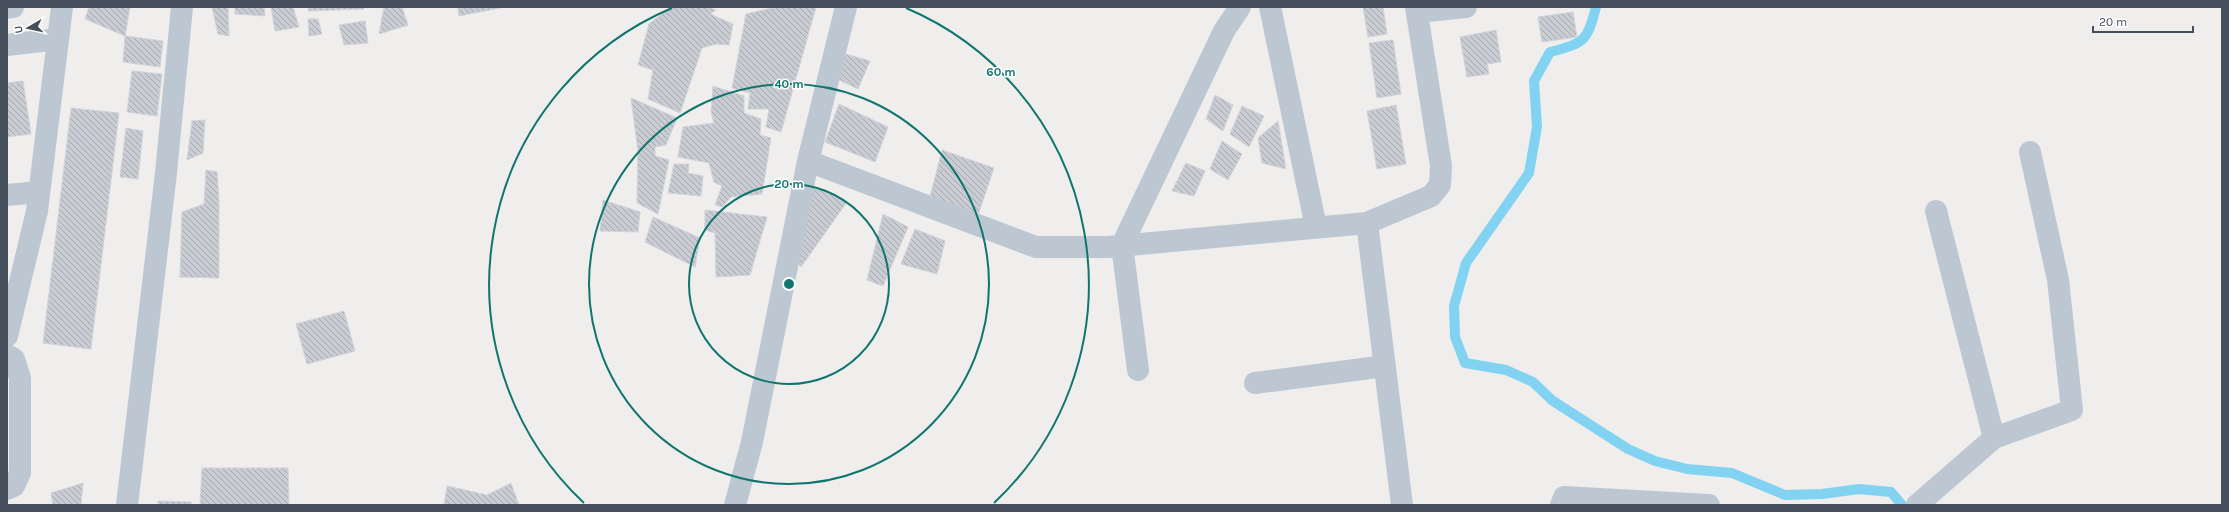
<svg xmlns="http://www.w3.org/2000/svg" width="2229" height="512" font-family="Karla,sans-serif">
<defs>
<pattern id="building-back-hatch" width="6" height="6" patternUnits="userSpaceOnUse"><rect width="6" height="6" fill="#caccd3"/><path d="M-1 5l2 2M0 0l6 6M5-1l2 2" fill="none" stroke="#a6a8ae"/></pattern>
</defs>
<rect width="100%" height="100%" fill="#f0eded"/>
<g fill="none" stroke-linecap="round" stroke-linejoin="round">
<path stroke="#82d3f1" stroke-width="10" d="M1596,7C1587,42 1584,43 1550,52L1534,81L1537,127L1529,173L1466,263L1454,306L1455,337L1465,363L1506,370L1533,382L1553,401L1628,449L1655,461L1687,469L1732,473L1785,495L1822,494L1859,489L1891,492L1902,505"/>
</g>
<path fill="url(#building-back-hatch)" stroke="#d1d3da" d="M89,7H130L125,36L85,19Z
M212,7H228L229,36L218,34Z
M235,7H264L265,16L235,14Z
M271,7H293L299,27L275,31Z
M309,7H364V9L308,11Z
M384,7H402L408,25L379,34Z
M458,7H505L459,16Z
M671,7H707L716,10L710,14L733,24L729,45L716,44L702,48L680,113L648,99L653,70L638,65L649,24Z
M776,7H816L781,132L766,127L769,109H748L750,93L732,88L746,14Z
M1363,7H1383L1387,34L1368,37Z
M1573,12L1577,37L1542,42L1538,17Z
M308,19H318L322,34L309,36Z
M365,21L368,43L344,45L339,25Z
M1496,30L1501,62L1487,64L1489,74L1467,77L1460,37Z
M125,36L163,41L160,67L123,62Z
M1393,40L1401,94L1377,98L1369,43Z
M842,53L870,61L858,89L835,78Z
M132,71L162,74L157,116L127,112Z
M23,81L31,134L7,137V83Z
M713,86L744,96V113L761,119L760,135L771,138L762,194L731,197L722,207L715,205L722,186L714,182L709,163L678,157L683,127L714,123L711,112Z
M1215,95L1233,105L1223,131L1206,119Z
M631,98L677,118L666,145L655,147V156L669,160L658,214L637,203L638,151Z
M839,104L888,127L875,162L825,142Z
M1396,105L1406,164L1377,169L1367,111Z
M1242,106L1264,116L1249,147L1230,134Z
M71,108L119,113L91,349L43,343Z
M205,120L203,153L187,160L192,121Z
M1278,121L1286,169L1262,163L1258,138Z
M126,128L143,131L138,179L120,177Z
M1222,141L1242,154L1228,180L1210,169Z
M942,150L994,168L978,215L930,197Z
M1186,163L1205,171L1194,196L1172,191Z
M674,164H689L688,173L703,176L701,196L668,193Z
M206,170L217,172L219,201V278L180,277L182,212L204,204Z
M814,186L847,202L801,267L795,261Z
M603,200L640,212L638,232L600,231Z
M705,210L767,217L750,275L716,277L715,233L705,230Z
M883,214L908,227L883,286L867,280Z
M653,217L700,238L695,267L645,242Z
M915,229L945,241L937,274L901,264Z
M344,311L355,351L307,364L296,324Z
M202,468H288L289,505H200Z
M83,483L81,505H53L51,493Z
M511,483L519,505H444L447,486L487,495Z
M158,501L191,502L192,505H158Z"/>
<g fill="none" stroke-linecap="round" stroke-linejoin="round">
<path stroke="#bdc7d1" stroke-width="22" d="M1270,7L1316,227
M7,8L13,7
M1417,12L1466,7
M7,45L58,39
M808,161L1036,247H1108L1367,223L1431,196L1440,185L1441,166L1416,7
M7,195L39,192
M1936,211L1994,438
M1367,223L1402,505
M7,336L37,211L62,7
M7,355L14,359L20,378V473L14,486L7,489
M1138,370L1122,245L1224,31L1240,7
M1255,383L1385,366
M127,505L166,173L182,7
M735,505L752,442L808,161L846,7
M1561,505L1564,497L1709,505
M1917,505L1994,438L2072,410L2058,280L2030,152"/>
</g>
<g fill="none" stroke="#0f766e" stroke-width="2">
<circle cx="789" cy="284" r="100"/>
<circle cx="789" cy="284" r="200"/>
<path d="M584 503A300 300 0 0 1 672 8M906 8A300 300 0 0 1 994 503"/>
</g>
<circle cx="789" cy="284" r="6" fill="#0f766e" stroke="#fff" stroke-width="2"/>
<g font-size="12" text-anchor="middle" font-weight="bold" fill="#0f766e" stroke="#fff" stroke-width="3" stroke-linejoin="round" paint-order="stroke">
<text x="1001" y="76">60 m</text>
<text x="789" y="88">40 m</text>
<text x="789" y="188">20 m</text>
</g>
<rect width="2229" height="512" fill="none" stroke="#454f5c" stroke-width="16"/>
<g transform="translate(28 28) rotate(261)" stroke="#ffffff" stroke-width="3" paint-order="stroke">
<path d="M0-3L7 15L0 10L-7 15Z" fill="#454f5c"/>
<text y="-6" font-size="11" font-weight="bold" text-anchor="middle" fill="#454f5c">U</text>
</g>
<path d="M2093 26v6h100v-6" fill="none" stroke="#454f5c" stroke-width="2"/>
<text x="2099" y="26" font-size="12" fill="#454f5c" stroke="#ffffff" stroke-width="3" paint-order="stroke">20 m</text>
</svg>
